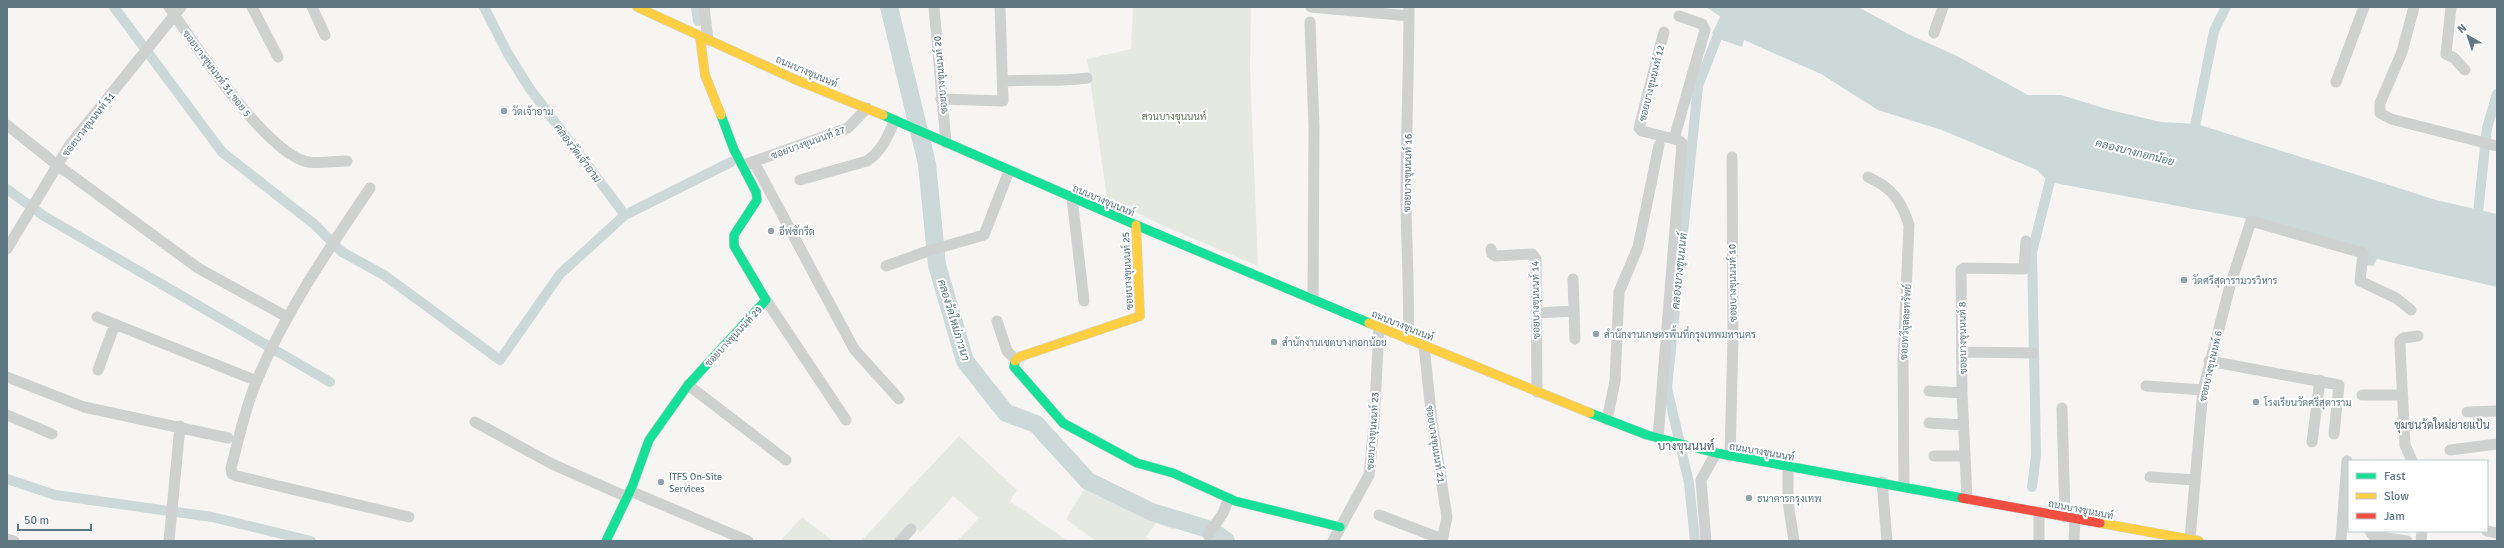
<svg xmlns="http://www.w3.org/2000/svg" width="2504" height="548" font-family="Signika,Sarabun,sans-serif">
<rect width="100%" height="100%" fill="#f6f5f3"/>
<path fill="#e6e9e1" d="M1133,7H1251L1250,69L1258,266L1166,227L1107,198L1087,59L1131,49Z
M959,436L1017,490L1010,501L1068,541H957L979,518L953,496L920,533L912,523L895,541H861Z
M1088,483L1179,516L1174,530L1156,523L1146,537L1151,541H1096L1066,519Z
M802,517L833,541H786L782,539Z"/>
<path fill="#cdd8d8" d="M1706,7H1858L1908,34L1957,56L2028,95H2061L2110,110L2161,122L2197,124L2436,200L2497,214V287L2377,259L2373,266L2365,265L2366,252L2248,219L2049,182L2037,170L1942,130L1878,110L1821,74L1744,40L1742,47L1716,38L1712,33L1721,17Z"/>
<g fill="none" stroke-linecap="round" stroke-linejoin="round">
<path stroke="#cdd8d8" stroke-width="10" d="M114,7L222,152L314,224L342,252L384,275L500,360L560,274L625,215L731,162
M484,7L508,54L530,89L625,215
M696,7L698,21
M2193,136L2214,31L2226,7
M7,189L44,216L330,382
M2477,222L2487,128L2497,94
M7,479L55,495L212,517L311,541
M2032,487L2036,455L2032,252L2053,169
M1695,541L1689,483L1667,388L1698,86L1723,22L1733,7"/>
<path stroke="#cdd8d8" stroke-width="18" d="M889,7L927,164L937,265L965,361L1006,413L1036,424L1088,481L1152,512L1211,530L1226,541"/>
<g stroke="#d2d3d3" stroke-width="10">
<path id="fast" d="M883,115L1136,225L1369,323
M1015,361L1014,367L1063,423L1137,463L1173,473L1235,501L1340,527
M1590,413L1647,435L1716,453L1962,498
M606,541L632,487L649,440L688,385L766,300L734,246V235L757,200L756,192L734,150L721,115"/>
</g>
<g stroke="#d2d3d3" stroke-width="10">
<path id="slow" d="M637,7L794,79L883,115
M700,37L705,75L721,115
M1369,323L1590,413
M1015,361L1019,357L1140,316L1136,225
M2100,523L2199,541"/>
</g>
<g stroke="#d2d3d3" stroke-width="10">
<path id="jam" d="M1962,498L2100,523"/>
</g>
<path stroke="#cfd0d0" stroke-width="11" d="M169,7C195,45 262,147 304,161C316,165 334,161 347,161
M252,7L278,57
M312,7L325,35
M704,7L708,40
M934,7L946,143
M1311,7L1409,16
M2414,7L2402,52L2380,103V113L2391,119L2497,146
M2451,7L2446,54L2454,58L2465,70
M1310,22L1314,127L1313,299
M1934,33L1943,7
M1003,81C1032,79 1059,82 1087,78
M2336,82L2364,7
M941,99L1003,101L1000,7
M7,125L56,164L198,268L287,317
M1674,139L1705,30L1702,24L1679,16
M754,162L854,349L899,399
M747,164L848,128L867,108
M1868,177C1892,188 1901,200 1909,225L1903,360L1904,486
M800,180L867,161C882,151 888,136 895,120
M370,188C328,250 286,311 257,380C245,408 239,438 231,468L232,474L237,476L409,517
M1072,198L1084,301
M7,249L69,146L181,7
M1491,249L1492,254L1496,256L1532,254L1536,259L1537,392
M886,266L928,251L984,235L1009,171
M1573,279L1575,339
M766,300L846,420
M1536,313L1574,311
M97,317L257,381
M997,321L1007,351L1016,360
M1408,339C1410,291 1406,244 1406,196C1406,133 1409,70 1409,7
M1424,346L1432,421L1447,517L1442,541
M1963,352L2033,353
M2209,361L2339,385L2334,434
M98,370L115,324
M7,377L84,407L228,438
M688,385L786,460
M2146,386L2203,390
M1929,391L1962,393
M2362,395H2402
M2062,408L2065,517
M2467,412L2497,411
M7,415L52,434
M1607,420L1615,381L1619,292L1638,247L1659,145
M475,422L552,464L627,497
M1929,423L1963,425
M1658,438L1682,143L1678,140L1642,131L1639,128L1664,32
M2312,442L2320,380
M2450,450L2497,444
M1730,456L1733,338L1732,157
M1934,456H1965
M2412,461L2405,445L2400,346V341L2403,338L2418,336
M1788,467V502L1794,541
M2150,477L2195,480
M1882,482L1887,541
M630,491L748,541
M1967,498L1962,393L1961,270L1964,268L2024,269L2026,241
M2039,512V541
M1379,515L1442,539
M2370,531L2373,536L2407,541
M2487,531L2497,533
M1208,535L1223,513L1229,498
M7,539L14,541
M2190,539L2203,390L2230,286L2251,221L2363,253L2360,281L2396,298L2411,310
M169,541L180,426
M900,541L911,529
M1333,541L1369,475L1374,425L1379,327
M1706,541L1701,480L1716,453
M2074,541L2075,519
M2341,541L2347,461
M2421,541L2422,531"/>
<use href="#fast" stroke="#16e098" stroke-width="9"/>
<use href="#slow" stroke="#ffcf43" stroke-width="9"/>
<use href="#jam" stroke="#f24e42" stroke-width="9"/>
</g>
<g fill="#93a3a9" stroke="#fff" stroke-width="1.5">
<circle cx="504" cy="111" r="4"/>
<circle cx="771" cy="231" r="4"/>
<circle cx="2184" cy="280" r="4"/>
<circle cx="1596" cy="334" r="4"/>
<circle cx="1274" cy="342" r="4"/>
<circle cx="2256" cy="402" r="4"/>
<circle cx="661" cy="482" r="4"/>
<circle cx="1749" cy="498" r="4"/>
</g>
<g text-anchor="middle" stroke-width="4" stroke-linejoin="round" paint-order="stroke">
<g font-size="10" fill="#5e7781" stroke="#fff">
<text transform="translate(807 71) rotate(23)" y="4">ถนนบางขุนนนท์</text>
<text transform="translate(217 73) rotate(53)" y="4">ซอยบางขุนนนท์ 31 ซอย 5</text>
<text transform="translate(940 75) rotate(-95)" y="4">ซอยบางขุนนนท์ 20</text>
<text transform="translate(1651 83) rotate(-76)" y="4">ซอยบางขุนนนท์ 12</text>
<text transform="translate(88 124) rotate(-52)" y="4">ซอยบางขุนนนท์ 31</text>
<text transform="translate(808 142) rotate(-20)" y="4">ซอยบางขุนนนท์ 27</text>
<text transform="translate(1407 173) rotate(-89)" y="4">ซอยบางขุนนนท์ 16</text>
<text transform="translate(1104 200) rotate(23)" y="4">ถนนบางขุนนนท์</text>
<text transform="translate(1127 271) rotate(-93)" y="4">ซอยบางขุนนนท์ 25</text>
<text transform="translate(1732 283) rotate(-91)" y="4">ซอยบางขุนนนท์ 10</text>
<text transform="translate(1535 300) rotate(-91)" y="4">ซอยบางขุนนนท์ 14</text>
<text transform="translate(1905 322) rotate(-87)" y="4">ซอยทวีจุลละทรัพย์</text>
<text transform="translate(1403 325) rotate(22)" y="4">ถนนบางขุนนนท์</text>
<text transform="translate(733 336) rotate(-47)" y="4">ซอยบางขุนนนท์ 29</text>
<text transform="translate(1962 338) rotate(-91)" y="4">ซอยบางขุนนนท์ 8</text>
<text transform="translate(2210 366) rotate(-77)" y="4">ซอยบางขุนนนท์ 6</text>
<text transform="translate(1372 431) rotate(-86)" y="4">ซอยบางขุนนนท์ 23</text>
<text transform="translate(1436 444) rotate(81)" y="4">ซอยบางขุนนนท์ 21</text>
<text transform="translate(1762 451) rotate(10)" y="4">ถนนบางขุนนนท์</text>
<text transform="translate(2081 509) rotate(11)" y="4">ถนนบางขุนนนท์</text>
</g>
<g font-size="10" fill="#5e7781" stroke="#fff" text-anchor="start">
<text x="512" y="115">วัดเจ้าอาม</text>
<text x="779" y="235">อีฟซักรีด</text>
<text x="2192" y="284">วัดศรีสุดารามวรวิหาร</text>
<text x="1604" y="338">สำนักงานเกษตรพื้นที่กรุงเทพมหานคร</text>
<text x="1282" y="346">สำนักงานเขตบางกอกน้อย</text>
<text x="2264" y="406">โรงเรียนวัดศรีสุดาราม</text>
<text x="669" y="480">ITFS On-Site<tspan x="669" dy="12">Services</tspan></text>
<text x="1757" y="502">ธนาคารกรุงเทพ</text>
</g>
<g font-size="10" fill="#66785e" stroke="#fff">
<text x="1174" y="120">สวนบางขุนนนท์</text>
</g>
<g font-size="11" font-style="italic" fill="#59787c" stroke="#fff">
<text transform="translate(2135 152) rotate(14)" y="4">คลองบางกอกน้อย</text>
<text transform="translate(578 153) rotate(53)" y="4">คลองวัดเจ้าอาม</text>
<text transform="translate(1679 271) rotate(-84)" y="4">คลองบางขุนนนท์</text>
<text transform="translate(954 320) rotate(73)" y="4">คลองวัดใหม่ภาวนา</text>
</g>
<g font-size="11" fill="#51636b" stroke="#fff">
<text x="2442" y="429">ชุมชนวัดใหม่ยายแป้น</text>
</g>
<g font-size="12" fill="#51636b" stroke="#fff">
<text x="1686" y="450">บางขุนนนท์</text>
</g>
</g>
<rect width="2504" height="548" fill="none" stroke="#5e7781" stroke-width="16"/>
<rect x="2348" y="460" width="140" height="72" fill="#ffffff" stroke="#bfc9cd"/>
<rect x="2356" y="473" width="20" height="6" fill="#16e098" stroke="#bfc9cd"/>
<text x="2384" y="480" font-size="12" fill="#5e7781">Fast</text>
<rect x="2356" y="493" width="20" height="6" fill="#ffcf43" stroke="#bfc9cd"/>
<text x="2384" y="500" font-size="12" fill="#5e7781">Slow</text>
<rect x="2356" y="513" width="20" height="6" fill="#f24e42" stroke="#bfc9cd"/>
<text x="2384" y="520" font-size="12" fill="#5e7781">Jam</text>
<g transform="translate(2468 36) rotate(321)" stroke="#ffffff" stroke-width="3" paint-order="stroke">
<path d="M0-3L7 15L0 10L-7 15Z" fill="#5e7781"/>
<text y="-6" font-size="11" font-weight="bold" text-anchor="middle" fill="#5e7781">N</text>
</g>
<path d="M18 524v6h73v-6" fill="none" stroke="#5e7781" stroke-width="2"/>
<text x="24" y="524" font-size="12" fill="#5e7781" stroke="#ffffff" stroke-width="3" paint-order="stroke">50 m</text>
</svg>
